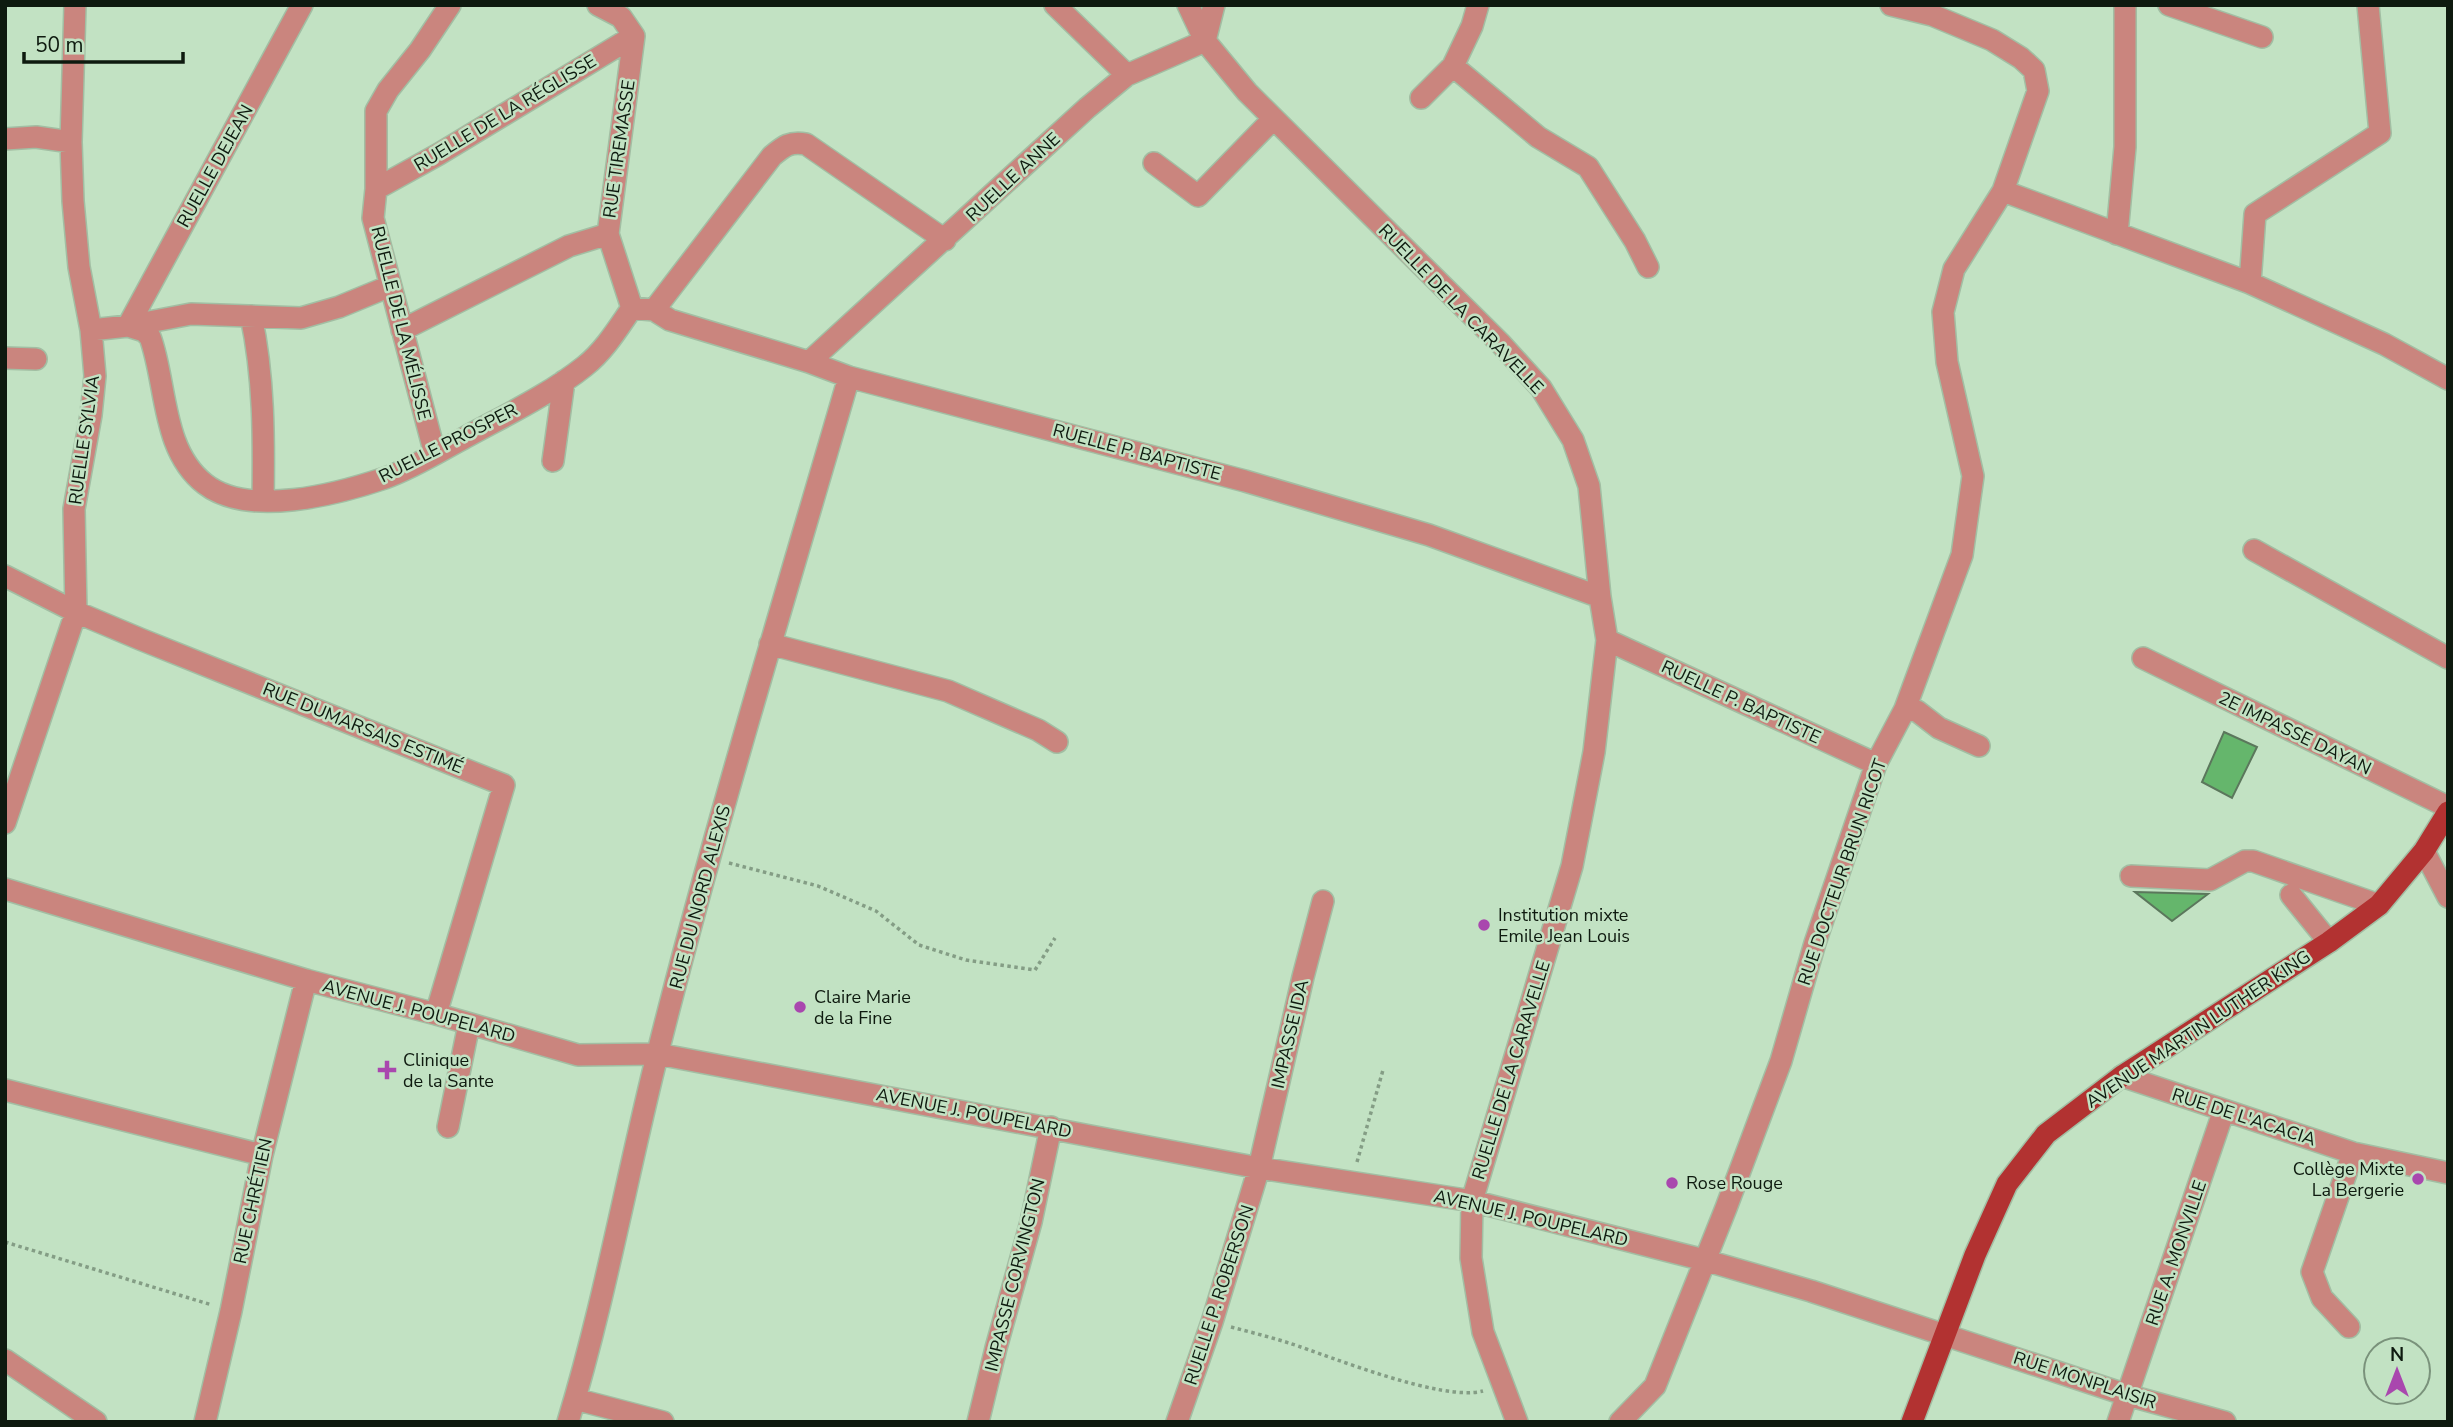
<svg xmlns="http://www.w3.org/2000/svg" width="2453" height="1427" font-family="'Nunito Sans',sans-serif">
<rect width="100%" height="100%" fill="#c2e2c3"/>
<path fill="#65b66c" stroke="#5b775c" stroke-width="2" d="M2224,732L2257,747L2232,798L2202,782Z
M2135,892L2208,894L2172,921Z"/>
<g fill="none" stroke-linecap="round" stroke-linejoin="round">
<g stroke="#a2bea3" stroke-width="24">
<path id="minor" d="M302,5L128,326L144,331L150,337C167,383 161,450 205,484C248,518 338,494 385,478C413,468 440,451 466,437C506,415 550,394 585,366C605,350 618,328 632,308
M598,5L621,17L634,36L608,234L632,308L654,310L670,320L809,362L849,377L1245,481L1429,535L1600,597
M1055,5L1127,75
M1188,5L1205,41L1247,92L1501,344L1541,388L1573,440L1589,486L1600,597L1607,640L1594,752L1572,866L1472,1201L1471,1258L1483,1332L1517,1422
M2169,5L2262,37
M1453,66L1538,137L1588,167L1635,241L1648,267
M1421,98L1453,66L1472,26L1478,5
M5,139L36,137L71,142
M1154,163L1198,196L1273,119
M376,189L439,154L634,36
M2003,191L2250,283L2384,344L2448,379
M2117,234L2125,147V5
M2250,283L2255,214L2380,133L2368,5
M654,310L772,156C784,146 790,141 806,144L945,240
M251,316C264,376 264,439 263,501
M91,330L128,326L191,314L301,318L339,307L390,286
M402,330L569,246L608,234
M5,358L36,359
M809,362L1087,108L1127,75L1205,41L1214,5
M435,454L373,218L376,189V111L388,90L420,50L450,5
M553,461L564,381
M2254,550L2448,658
M5,576L76,612L140,639L504,785L436,1014
M1607,640L1876,764
M770,644L948,691L1038,730L1057,742
M2143,658L2448,807
M1905,709L1917,711L1939,728L1979,746
M5,823L76,612L74,509L91,415L95,376L91,330L79,267L73,201L71,142L75,5
M2424,851L2448,897
M2131,876L2210,880L2245,861H2253L2379,905
M5,889L306,980L436,1014L578,1055L658,1054L1259,1168L1472,1201L1704,1260L1811,1291L2127,1395L2225,1422
M2291,895L2329,942
M2122,1076L2353,1153L2448,1173
M5,1090L262,1155
M448,1127L469,1024
M2349,1327L2322,1298L2312,1272L2353,1153
M5,1360L96,1422
M575,1399L663,1422
M205,1422L231,1311L262,1155L306,980
M568,1422C605,1300 627,1175 658,1052C715,825 784,601 849,377
M978,1422L996,1348L1031,1222L1051,1127
M1177,1422L1212,1322L1259,1168L1303,977L1323,901
M1620,1422L1655,1386L1726,1208L1781,1061L1815,943L1876,764L1905,709L1962,555L1973,476L1947,362L1943,312L1954,269L2003,191L2038,91L2034,70L2021,58L1992,40L1932,15L1891,5
M2118,1422L2224,1110"/>
</g>
<g stroke="#a2bea3" stroke-width="24">
<path id="major" d="M1912,1422L1975,1255L2007,1184L2046,1134L2122,1076L2329,942L2379,905L2424,851L2448,812"/>
</g>
<path stroke="#849d85" stroke-width="3.5" stroke-dasharray="3.5 3.5" stroke-linecap="butt" d="M729,863L818,886L876,911L919,945L966,960L1035,970L1055,938
M1357,1162L1383,1070
M5,1242L212,1305
M1231,1327C1250,1332 1270,1337 1289,1343C1332,1357 1442,1402 1483,1391"/>
<use href="#minor" stroke="#ca857e" stroke-width="21"/>
<use href="#major" stroke="#b23231" stroke-width="21"/>
</g>
<g fill="#a947ae" stroke="#c2e2c3" stroke-width="2.5">
<circle cx="1484" cy="925" r="7"/>
<circle cx="800" cy="1007" r="7"/>
<path d="M383.5 1059.5h7v7h7v7h-7v7h-7v-7h-7v-7h7z"/>
<circle cx="2418" cy="1179" r="7"/>
<circle cx="1672" cy="1183" r="7"/>
</g>
<g text-anchor="middle" stroke-width="5" stroke-linejoin="round" paint-order="stroke">
<g font-size="18" fill="#0e1a0f" stroke="#c2e2c3">
<text transform="translate(505 113) rotate(-31)" y="6">RUELLE DE LA RÉGLISSE</text>
<text transform="translate(619 149) rotate(-82)" y="6">RUE TIREMASSE</text>
<text transform="translate(215 166) rotate(-61)" y="6">RUELLE DEJEAN</text>
<text transform="translate(1013 177) rotate(-43)" y="6">RUELLE ANNE</text>
<text transform="translate(1461 309) rotate(46)" y="6">RUELLE DE LA CARAVELLE</text>
<text transform="translate(401 323) rotate(76)" y="6">RUELLE DE LA MÉLISSE</text>
<text transform="translate(84 440) rotate(-82)" y="6">RUELLE SYLVIA</text>
<text transform="translate(448 443) rotate(-27)" y="6">RUELLE PROSPER</text>
<text transform="translate(1137 452) rotate(15)" y="6">RUELLE P. BAPTISTE</text>
<text transform="translate(1741 702) rotate(25)" y="6">RUELLE P. BAPTISTE</text>
<text transform="translate(363 728) rotate(22)" y="6">RUE DUMARSAIS ESTIMÉ</text>
<text transform="translate(2295 733) rotate(26)" y="6">2E IMPASSE DAYAN</text>
<text transform="translate(1842 872) rotate(-71)" y="6">RUE DOCTEUR BRUN RICOT</text>
<text transform="translate(700 897) rotate(-75)" y="6">RUE DU NORD ALEXIS</text>
<text transform="translate(419 1011) rotate(15)" y="6">AVENUE J. POUPELARD</text>
<text transform="translate(2198 1029) rotate(-34)" y="6">AVENUE MARTIN LUTHER KING</text>
<text transform="translate(1290 1034) rotate(-77)" y="6">IMPASSE IDA</text>
<text transform="translate(1511 1070) rotate(-73)" y="6">RUELLE DE LA CARAVELLE</text>
<text transform="translate(974 1113) rotate(11)" y="6">AVENUE J. POUPELARD</text>
<text transform="translate(2244 1117) rotate(18)" y="6">RUE DE L'ACACIA</text>
<text transform="translate(253 1201) rotate(-78)" y="6">RUE CHRÉTIEN</text>
<text transform="translate(1531 1218) rotate(13)" y="6">AVENUE J. POUPELARD</text>
<text transform="translate(2176 1253) rotate(-71)" y="6">RUE A. MONVILLE</text>
<text transform="translate(1015 1275) rotate(-76)" y="6">IMPASSE CORVINGTON</text>
<text transform="translate(1219 1295) rotate(-72)" y="6">RUELLE P. ROBERSON</text>
<text transform="translate(2085 1380) rotate(18)" y="6">RUE MONPLAISIR</text>
</g>
<g font-size="18" fill="#0e1a0f" stroke="#c2e2c3" text-anchor="start">
<text x="1498" y="921">Institution mixte<tspan x="1498" dy="21">Emile Jean Louis</tspan></text>
<text x="814" y="1003">Claire Marie<tspan x="814" dy="21">de la Fine</tspan></text>
<text x="403" y="1066">Clinique<tspan x="403" dy="21">de la Sante</tspan></text>
<text x="2404" y="1175" text-anchor="end">Collège Mixte<tspan x="2404" dy="21">La Bergerie</tspan></text>
<text x="1686" y="1189">Rose Rouge</text>
</g>
</g>
<rect width="2453" height="1427" fill="none" stroke="#0e1a0f" stroke-width="14"/>
<g transform="translate(2397 1371)"><circle r="33" fill="#c2e2c3" stroke="#7a927b" stroke-width="2"/>
<path d="M0-5L12 26L0 18L-12 26Z" fill="#a947ae"/>
<text y="-10" font-size="19" font-weight="bold" text-anchor="middle" fill="#0e1a0f">N</text>
</g>
<path d="M24 52v10h159v-10" fill="none" stroke="#0e1a0f" stroke-width="3.5"/>
<text x="35" y="52" font-size="21" fill="#0e1a0f" stroke="#c2e2c3" stroke-width="5" paint-order="stroke">50 m</text>
</svg>
